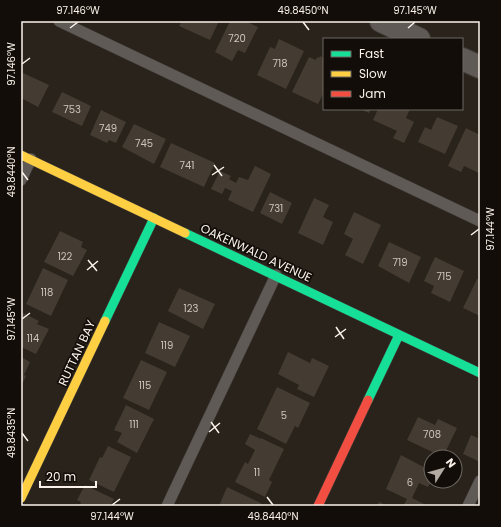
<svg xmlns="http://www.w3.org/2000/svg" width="501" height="527" font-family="Poppins,sans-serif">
<rect width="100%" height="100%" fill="#29231c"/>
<path fill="#443c32" d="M182,21H219L210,40L179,26Z
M230,21L241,22L242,21H245L258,27L245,53L238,50L232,61L215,52Z
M279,39L304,51L286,89L257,75L270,47L275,49Z
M320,56L324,58V92L318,104L292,92L309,57L316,60L317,57L319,58Z
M23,73L49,85L38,107L21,98V77Z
M62,92L91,106L82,126L52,112Z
M360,109H371L369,113Z
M378,109H410L406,118L414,122L404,143L393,138L397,131L373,120Z
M101,110L126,122L116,143L109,140L107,143L90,135Z
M437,117L458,126L445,154L418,142L425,127L431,130Z
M134,124L166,139L154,164L122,147Z
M466,128L480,135V171L479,173L464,166L461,172L448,166Z
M171,143L215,163L204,187L160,167Z
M255,166L271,174L253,212L228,200L232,191L225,188L222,194L211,189L220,171L231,176L229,179L236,183L239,177L248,180Z
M270,192L292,203L282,224L260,213Z
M314,198L329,205L323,217L333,222L323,245L298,233Z
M354,212L381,225L363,264L345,255L353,239L344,234Z
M60,231L83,242L81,247L87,250L73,276L44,262Z
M389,242L421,257L409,283L378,266Z
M435,257L464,271L450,302L431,293L434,286L424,281Z
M43,268L68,280L51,316L26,304Z
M477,279L480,280V316L463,308Z
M179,288L215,304L203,329L168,311Z
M21,312L39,321L37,324L49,329L36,354L21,347Z
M159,322L190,336L175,367L145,353Z
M288,352L310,363L312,358L329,366L314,397L297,389L299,385L278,374Z
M21,357L30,362L24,375L26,376L21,386Z
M141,360L167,372L149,410L123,398Z
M277,387L310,403L298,428L295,426L286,444L257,429Z
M126,405L154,419L137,453L117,442L122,433L114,430Z
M418,417L435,425L438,419L457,428L443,457L407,440Z
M250,434L261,439V438L284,449L269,480L272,482L265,497L235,482L245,462L248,464L255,450L245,444Z
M471,435L480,439V462L463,454Z
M108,446L131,457L114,492L89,480L100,457L102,458Z
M401,455L431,471V481L428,487L419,483L412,498L428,506H403L407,499L386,489Z
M85,485L114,499L110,506H79L81,502L77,500Z
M227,487L261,503L260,506H219Z
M379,502L388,506H377Z"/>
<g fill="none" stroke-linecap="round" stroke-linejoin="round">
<g stroke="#433e39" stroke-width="12">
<path id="lane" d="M59,21L480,221
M21,180L31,159
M167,506L276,275
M468,506L480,481"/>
</g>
<g stroke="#433e39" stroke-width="24">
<path id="street" d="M381,21L419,39
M462,59L480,67"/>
</g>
<g stroke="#433e39" stroke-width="10">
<path id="fast" d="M185,233L480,373
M105,321L154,218
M368,400L399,335"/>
</g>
<g stroke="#433e39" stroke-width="10">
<path id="slow" d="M21,155L185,233
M21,498L105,321"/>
</g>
<g stroke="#433e39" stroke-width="10">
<path id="jam" d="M318,506L368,400"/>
</g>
<use href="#lane" stroke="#5f5a55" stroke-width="11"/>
<use href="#street" stroke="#5f5a55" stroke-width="22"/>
<use href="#fast" stroke="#16e098" stroke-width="9"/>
<use href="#slow" stroke="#ffcf43" stroke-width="9"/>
<use href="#jam" stroke="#f24e42" stroke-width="9"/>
</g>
<path fill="none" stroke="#fbf3eb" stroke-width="1.5" d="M303,22L309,30M70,28L78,22M408,28L415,22M22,64L30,58M214,165L222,176M22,172L28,180M212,175L224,167M471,235L479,229M88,260L97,271M87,270L98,261M22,319L30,313M336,327L344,339M335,337L346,329M211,422L219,433M209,432L220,423M22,433L28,441M267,497L273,505M112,505L120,499"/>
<g text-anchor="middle" stroke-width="3.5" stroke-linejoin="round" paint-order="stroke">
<g font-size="10" fill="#cdc5bd">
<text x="237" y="42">720</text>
<text x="280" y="67">718</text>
<text x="72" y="113">753</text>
<text x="108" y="132">749</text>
<text x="144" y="147">745</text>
<text x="187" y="169">741</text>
<text x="276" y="212">731</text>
<text x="65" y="260">122</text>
<text x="400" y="266">719</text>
<text x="444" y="280">715</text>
<text x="47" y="296">118</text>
<text x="191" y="312">123</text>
<text x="33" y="342">114</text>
<text x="167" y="349">119</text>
<text x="145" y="389">115</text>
<text x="284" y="419">5</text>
<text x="134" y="428">111</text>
<text x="432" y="438">708</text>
<text x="257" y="476">11</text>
<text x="410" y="486">6</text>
</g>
<g font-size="12" fill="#fbf3eb" stroke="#120d08">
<text transform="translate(256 253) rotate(25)" y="4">OAKENWALD AVENUE</text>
<text transform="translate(77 353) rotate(-65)" y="4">RUTTAN BAY</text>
</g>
</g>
<rect width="501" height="527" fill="none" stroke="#120d08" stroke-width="44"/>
<rect x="323" y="38" width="140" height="72" fill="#120d08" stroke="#6f6963"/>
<rect x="331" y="51" width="20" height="6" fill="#16e098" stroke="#6f6963"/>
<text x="359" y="58" font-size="12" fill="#fbf3eb">Fast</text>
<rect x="331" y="71" width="20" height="6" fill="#ffcf43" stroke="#6f6963"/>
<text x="359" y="78" font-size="12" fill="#fbf3eb">Slow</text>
<rect x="331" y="91" width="20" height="6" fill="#f24e42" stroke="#6f6963"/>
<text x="359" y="98" font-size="12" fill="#fbf3eb">Jam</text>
<g transform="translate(443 469) rotate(53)"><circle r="19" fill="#120d08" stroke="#6f6963"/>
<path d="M0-3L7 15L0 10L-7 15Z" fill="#b2aaa3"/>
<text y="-6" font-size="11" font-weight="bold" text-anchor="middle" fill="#fbf3eb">N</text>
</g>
<path d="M40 481v6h56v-6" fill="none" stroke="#fbf3eb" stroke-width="2"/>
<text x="46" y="481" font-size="12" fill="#fbf3eb" stroke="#120d08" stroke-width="3" paint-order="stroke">20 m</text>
<rect x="22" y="22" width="457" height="483" fill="none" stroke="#fbf3eb" stroke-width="1.5"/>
<g font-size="10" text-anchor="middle" fill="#fbf3eb">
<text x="78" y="14">97.146°W</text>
<text x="303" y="14">49.8450°N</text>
<text x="415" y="14">97.145°W</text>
<text transform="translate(11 64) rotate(-90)" y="4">97.146°W</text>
<text transform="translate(11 172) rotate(-90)" y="4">49.8440°N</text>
<text transform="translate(490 229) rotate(-90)" y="4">97.144°W</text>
<text transform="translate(11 319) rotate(-90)" y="4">97.145°W</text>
<text transform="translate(11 433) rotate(-90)" y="4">49.8435°N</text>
<text x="112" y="520">97.144°W</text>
<text x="273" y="520">49.8440°N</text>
</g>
</svg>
